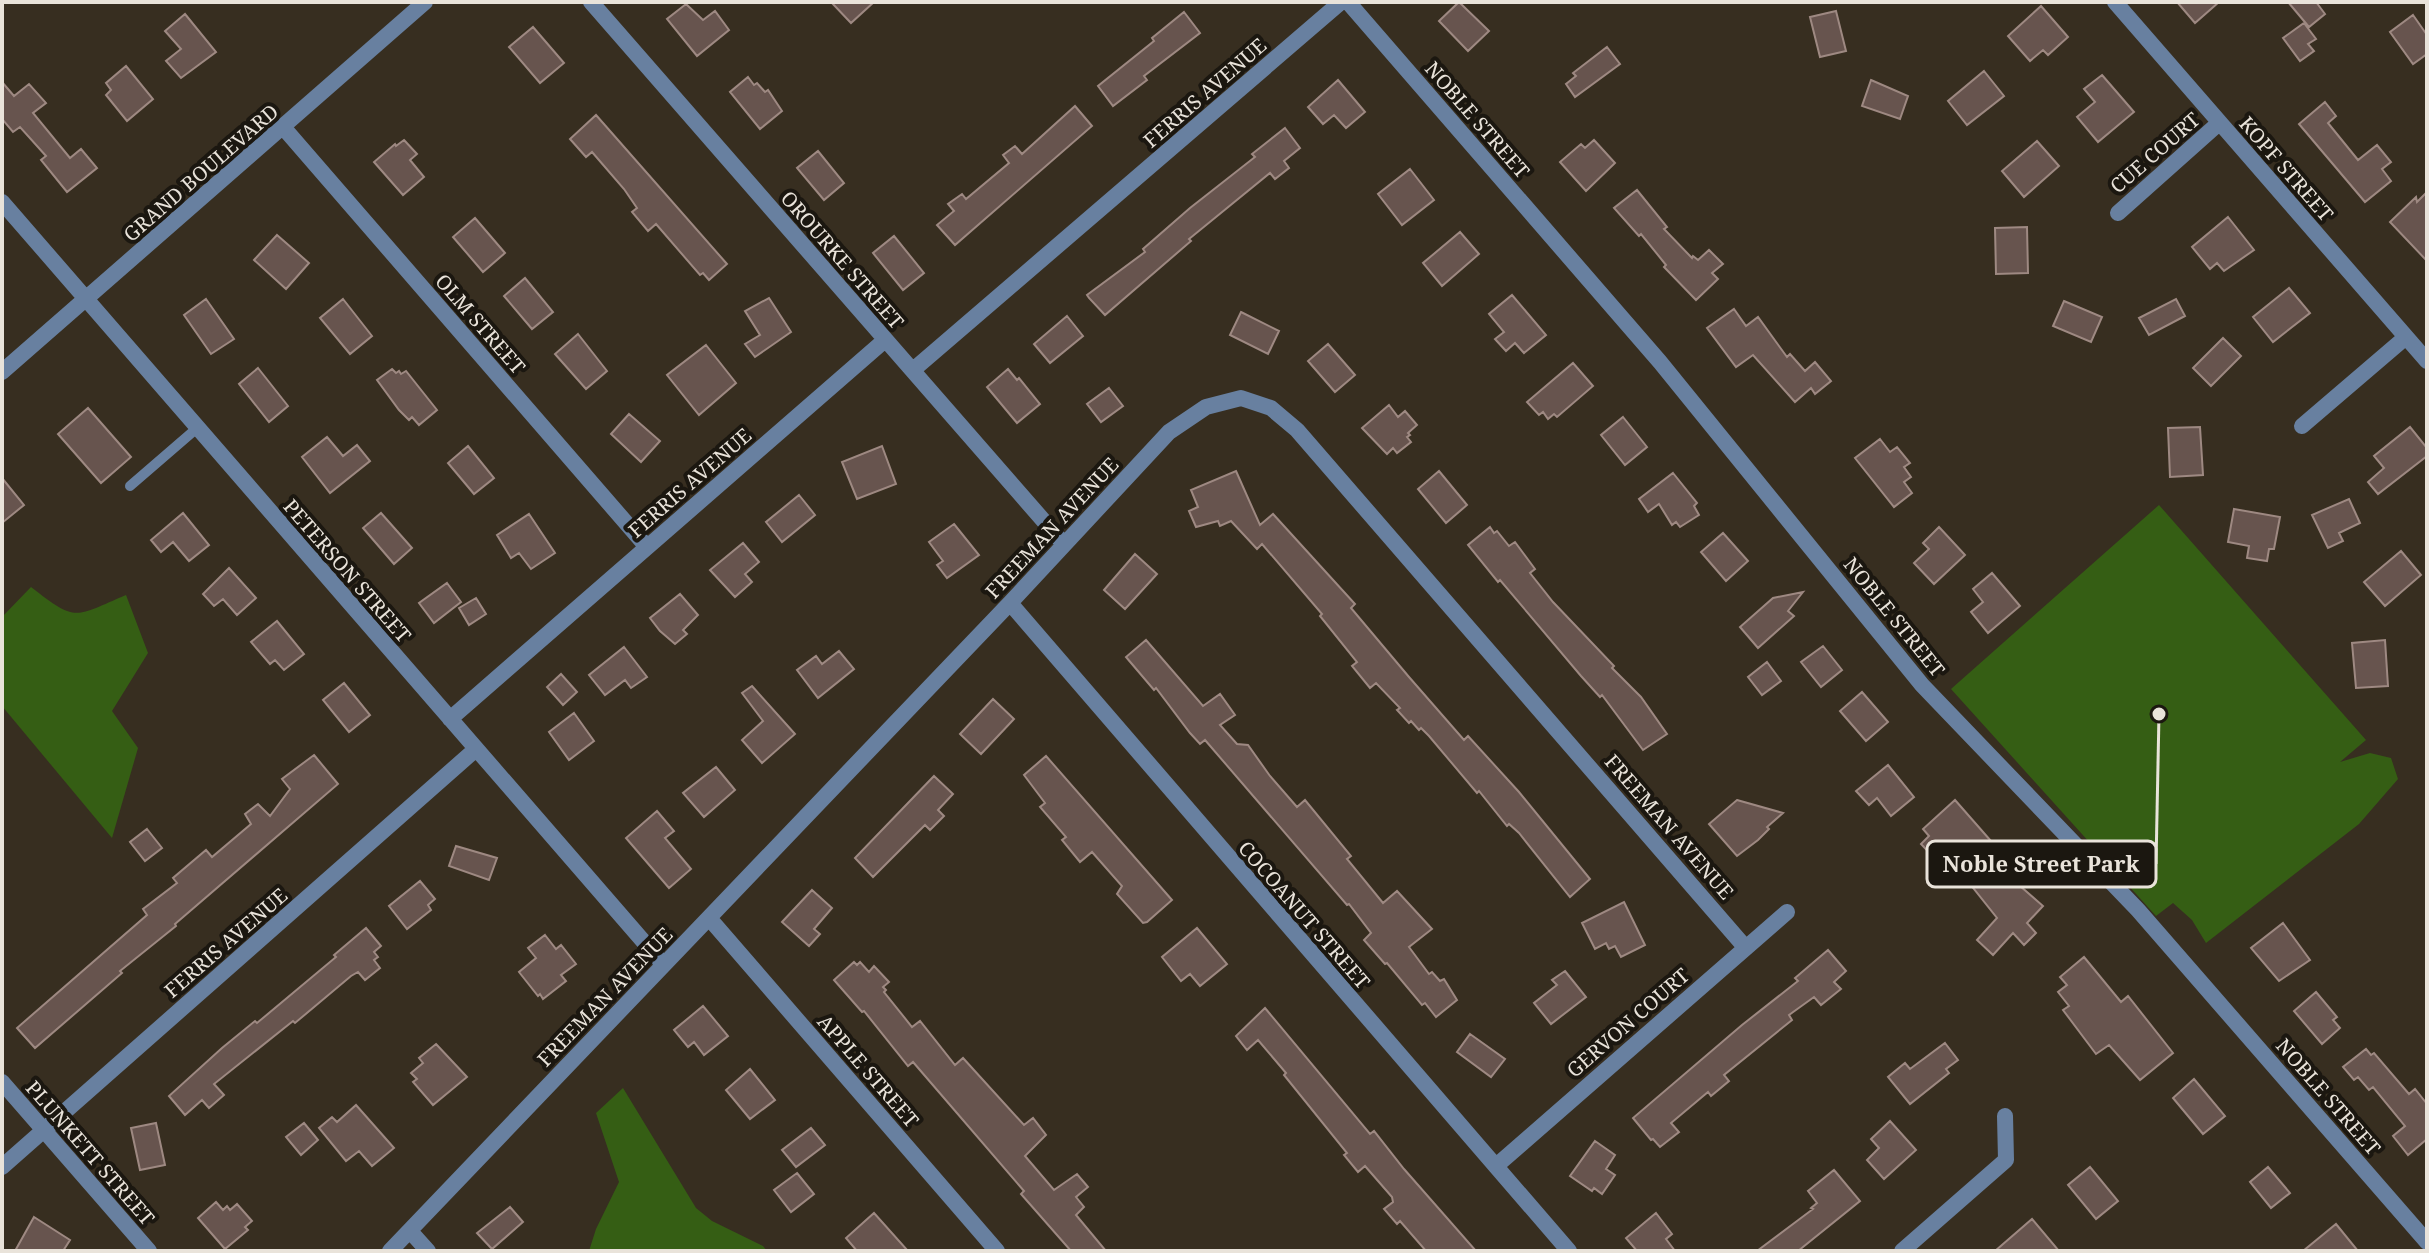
<svg xmlns="http://www.w3.org/2000/svg" width="2429" height="1253" font-family="'Noto Serif',serif">
<rect width="100%" height="100%" fill="#372e20"/>
<path fill="#355e14" d="M2159,505L2366,740L2340,762L2370,753L2391,758L2398,779L2359,824L2206,943L2192,920L2173,903L2156,916L1951,689Z
M31,587C77,623 74,617 126,595L148,653L112,711L138,748L112,838L2,706V617Z
M623,1088L696,1208L712,1221L763,1246L767,1251H589L596,1229L619,1182L596,1113Z"/>
<path fill="#67544e" stroke="#9e8982" stroke-width="2" d="M831,2H874L851,23Z
M1459,2L1489,31L1468,51L1439,21Z
M2177,2H2219L2195,23Z
M2288,2H2316L2325,14L2309,27Z
M686,4L703,20L715,11L729,30L697,56L667,19Z
M2041,6L2068,37L2048,55L2043,50L2030,61L2008,36Z
M1836,11L1846,51L1820,57L1810,17Z
M1184,12L1200,33L1144,76L1147,80L1113,106L1098,86L1154,41L1152,38Z
M185,14L216,52L181,78L166,61L181,49L165,31Z
M2413,15L2427,35V54L2413,64L2390,32Z
M2304,23L2316,39L2308,44L2314,51L2300,61L2283,38Z
M533,27L564,63L540,83L509,47Z
M1607,47L1620,64L1575,97L1566,84L1576,76L1573,73Z
M126,66L153,99L127,121L106,95L111,90L106,83Z
M1984,71L2004,96L1967,125L1948,101Z
M2102,75L2134,112L2098,142L2077,117L2095,102L2084,89Z
M748,77L754,85L757,83L765,92L768,90L782,111L760,129L730,92Z
M1338,80L1365,112L1346,128L1334,115L1323,124L1308,107Z
M1871,80L1908,96L1900,119L1862,106Z
M2,82L14,96L29,84L46,103L33,113L70,158L81,149L97,168L67,192L41,160L46,156L20,127L13,132L2,119Z
M2325,102L2336,116L2328,123L2358,160L2377,145L2391,162L2382,169L2391,181L2365,202L2299,124Z
M1075,106L1092,126L955,245L937,225L954,211L948,204L962,194L966,199L1009,163L1003,155L1015,146L1022,154Z
M596,115L727,264L709,280L703,273L700,275L656,224L648,231L632,212L637,208L624,189L592,152L586,157L570,139Z
M1285,128L1300,148L1284,161L1289,168L1275,179L1270,173L1189,239L1191,241L1105,315L1089,298L1087,295L1145,252L1143,249L1190,208L1255,157L1252,154Z
M404,140L417,154L410,160L424,177L403,195L374,162L395,144L396,146Z
M1594,140L1615,163L1586,191L1560,162L1581,144L1585,148Z
M2037,141L2059,166L2024,197L2002,171Z
M818,151L844,183L824,200L797,168Z
M1410,169L1434,200L1402,225L1378,194Z
M1637,190L1667,227L1664,229L1692,258L1693,256L1698,260L1709,250L1723,264L1712,273L1718,279L1696,300L1664,267L1666,265L1641,234L1639,236L1614,208Z
M2427,192V261L2390,222L2416,197L2417,202Z
M2228,217L2254,250L2224,271L2217,263L2210,269L2192,247Z
M475,218L505,253L483,272L453,237Z
M2027,227L2028,273L1996,274L1995,228Z
M1460,232L1479,254L1442,286L1423,263Z
M277,235L309,263L286,289L254,260Z
M894,236L924,273L903,290L873,253Z
M525,278L553,312L532,329L504,296Z
M2289,288L2310,313L2273,342L2253,317Z
M1512,295L1546,335L1524,353L1515,343L1506,351L1495,339L1504,332L1489,314Z
M769,298L791,332L755,357L745,344L760,335L745,311Z
M206,299L234,339L211,354L184,315Z
M343,299L372,336L350,354L320,318Z
M2176,299L2185,316L2149,335L2139,318Z
M2064,301L2102,317L2091,342L2053,326Z
M1734,309L1746,326L1758,317L1787,357L1790,354L1805,371L1815,362L1831,381L1815,394L1811,388L1795,402L1753,355L1736,367L1707,328Z
M1241,312L1279,331L1268,354L1230,335Z
M1067,316L1083,336L1050,363L1034,344Z
M578,334L607,371L586,389L555,354Z
M2223,338L2241,356L2211,386L2193,368Z
M1328,344L1355,375L1335,392L1308,361Z
M706,345L736,383L699,415L667,375Z
M1573,363L1593,386L1557,417L1554,414L1548,419L1543,412L1539,415L1527,402Z
M258,368L288,406L269,422L239,384Z
M392,369L396,373L399,371L401,374L406,371L437,410L419,425L412,417L409,420L399,410L377,380Z
M1008,369L1017,380L1019,378L1040,404L1017,423L987,387Z
M1109,388L1123,406L1101,422L1087,404Z
M1389,405L1398,417L1405,411L1417,425L1408,433L1410,435L1407,437L1411,442L1397,453L1393,448L1387,454L1362,428Z
M88,408L131,457L101,483L58,434Z
M629,414L660,441L641,462L611,434Z
M1623,417L1647,447L1625,465L1601,435Z
M2200,427L2203,475L2170,477L2168,428Z
M2410,427L2427,448V456L2378,494L2368,482L2384,468L2374,456Z
M327,437L343,456L357,445L370,461L330,493L302,457Z
M1880,439L1890,452L1897,447L1910,463L1904,467L1911,477L1904,482L1912,493L1894,507L1855,458Z
M468,446L494,478L474,494L448,463Z
M882,446L896,484L857,499L842,462Z
M1236,471L1260,525L1273,514L1355,604L1351,608L1409,677L1464,740L1468,736L1519,792L1590,879L1570,897L1519,833L1509,824L1507,826L1479,791L1477,793L1429,736L1421,728L1419,730L1411,721L1409,723L1397,710L1400,708L1376,683L1370,688L1352,666L1357,662L1320,616L1322,614L1262,544L1257,549L1231,521L1220,526L1218,521L1196,527L1189,511L1198,507L1191,490Z
M1439,471L1467,505L1446,523L1418,489Z
M1673,473L1697,503L1694,506L1699,515L1680,527L1676,522L1672,525L1659,504L1648,512L1639,499Z
M2,478L24,505L2,523Z
M799,495L815,515L782,542L766,522Z
M2349,499L2360,523L2339,533L2343,541L2328,548L2312,515Z
M2234,509L2280,517L2274,549H2269L2267,561L2247,558L2249,546L2228,542Z
M183,513L209,545L189,561L173,542L161,552L151,540Z
M381,513L412,548L394,564L363,528Z
M529,514L555,553L531,569L519,553L511,558L497,535Z
M954,524L979,555L947,578L937,565L943,561L929,542Z
M1490,527L1494,533L1497,531L1509,546L1515,542L1535,569L1530,573L1553,602L1614,666L1612,668L1641,697L1667,734L1643,750L1602,695L1600,697L1581,676L1500,580L1498,582L1468,545Z
M1939,527L1965,555L1934,584L1914,563L1929,549L1923,543Z
M1723,533L1748,561L1726,581L1701,552Z
M743,543L759,562L745,574L752,582L735,597L710,570Z
M2401,551L2421,575L2385,606L2364,582Z
M1135,554L1157,574L1125,609L1104,590Z
M229,568L256,598L237,615L223,599L214,606L203,594Z
M1992,573L2020,606L1988,633L1971,612L1983,602L1973,589Z
M447,583L461,602L434,623L419,603Z
M1803,592L1788,611L1794,616L1758,648L1740,627L1773,598Z
M680,594L698,615L683,630L687,634L675,644L660,631L650,618Z
M476,598L486,614L469,625L459,608Z
M277,621L304,654L284,670L275,660L270,664L251,642Z
M1146,640L1203,706L1220,694L1235,715L1220,725L1237,744L1248,745L1270,776L1297,807L1305,800L1351,856L1347,859L1383,903L1397,891L1432,929L1409,947L1429,974L1432,972L1440,981L1444,979L1457,1000L1436,1017L1425,1003L1422,1005L1387,963L1385,964L1364,940L1371,933L1349,904L1347,905L1205,740L1200,744L1190,733L1156,688L1154,690L1126,657Z
M2385,640L2388,686L2356,688L2352,643Z
M1823,646L1842,670L1821,687L1801,662Z
M624,647L647,677L631,688L625,680L605,695L589,675Z
M839,651L854,669L818,698L797,670L816,656L822,664Z
M1767,662L1781,681L1762,695L1748,677Z
M561,674L577,692L563,705L547,687Z
M344,683L370,715L349,732L323,700Z
M752,686L795,734L762,763L742,740L763,721L742,693Z
M1862,692L1888,722L1866,741L1840,711Z
M993,699L1014,719L981,754L960,734Z
M574,713L594,741L569,760L549,732Z
M314,755L338,784L175,924L176,926L120,971L122,973L35,1048L17,1028L147,915L143,909L177,883L173,878L206,850L212,857L251,824L245,814L258,804L270,816L290,789L282,779Z
M1046,756L1172,900L1147,922L1143,923L1117,894L1122,886L1092,852L1080,862L1062,840L1066,837L1040,807L1045,803L1024,775Z
M1888,765L1914,797L1891,816L1877,798L1869,805L1856,791Z
M716,767L735,790L704,817L683,793Z
M934,776L953,794L938,810L944,816L930,830L925,825L873,877L855,858Z
M1737,800L1783,813L1767,827L1769,829L1758,840L1737,856L1709,824Z
M1955,800L2019,873L2012,879L2043,906L2027,923L2036,933L2024,945L2013,933L1993,955L1977,940L1997,918L1950,859L1942,866L1921,844L1929,836L1923,829Z
M657,811L674,831L665,838L691,869L669,888L626,838Z
M147,829L162,848L145,861L130,842Z
M456,846L497,858L489,880L449,866Z
M420,881L435,899L428,905L431,910L407,929L389,906Z
M812,890L832,908L814,929L820,934L809,946L782,922Z
M1624,902L1645,945L1621,957L1615,946L1609,949L1606,943L1595,949L1582,923Z
M2283,923L2310,960L2279,981L2251,948Z
M366,928L381,946L374,952L378,957L374,960L380,968L365,980L358,972L351,976L295,1023L293,1021L214,1084L224,1095L209,1108L202,1100L185,1115L169,1096L222,1048L255,1021L257,1023L336,957L334,955Z
M1197,928L1227,964L1200,986L1190,974L1181,981L1162,957Z
M545,935L556,949L561,945L576,964L561,975L566,981L543,999L540,994L538,996L519,972L536,958L528,948Z
M1828,950L1846,971L1834,982L1841,989L1821,1005L1814,997L1789,1015L1792,1020L1724,1075L1729,1081L1711,1096L1708,1092L1671,1123L1679,1132L1660,1147L1653,1139L1651,1140L1633,1118L1742,1025L1798,981L1795,978Z
M2084,957L2121,1002L2128,996L2173,1053L2140,1080L2109,1045L2096,1054L2063,1010L2069,1006L2058,992L2067,985L2060,977Z
M854,962L857,965L860,962L869,972L874,966L889,982L883,987L886,990L884,992L912,1027L920,1021L955,1065L963,1058L1024,1125L1033,1118L1046,1135L1025,1156L1054,1190L1077,1174L1088,1187L1076,1197L1084,1207L1076,1215L1106,1251H1071L1021,1194L1024,1191L913,1062L908,1066L864,1011L862,1012L834,980Z
M1565,971L1586,997L1551,1024L1534,1003L1557,985L1552,980Z
M2316,992L2337,1017L2333,1020L2340,1028L2322,1044L2294,1011Z
M703,1006L728,1036L704,1055L694,1042L688,1047L674,1030Z
M1265,1008L1370,1134L1374,1131L1404,1169L1476,1251H1426L1400,1221L1397,1224L1384,1209L1393,1202L1392,1197L1365,1166L1358,1172L1344,1155L1347,1153L1284,1075L1286,1073L1258,1040L1247,1050L1236,1036Z
M1470,1034L1505,1059L1491,1077L1457,1052Z
M1945,1043L1958,1060L1946,1069L1949,1073L1910,1104L1888,1077L1905,1063L1910,1069Z
M436,1044L467,1077L433,1105L413,1082L417,1079L411,1073L423,1063L419,1058Z
M2366,1049L2371,1055L2374,1053L2409,1094L2415,1089L2427,1104V1139L2408,1155L2393,1136L2405,1126L2373,1087L2369,1090L2358,1077L2354,1080L2343,1067Z
M750,1069L775,1100L750,1119L726,1090Z
M2194,1079L2225,1116L2203,1134L2173,1098Z
M356,1105L394,1148L372,1166L359,1151L346,1161L319,1128L332,1117L337,1122Z
M1890,1121L1916,1150L1884,1179L1867,1160L1879,1148L1871,1139Z
M156,1123L165,1165L140,1170L131,1128Z
M304,1123L318,1140L301,1155L286,1137Z
M811,1128L825,1145L796,1167L782,1150Z
M1595,1141L1615,1155L1606,1169L1615,1175L1602,1194L1594,1188L1592,1191L1570,1176Z
M2090,1167L2118,1201L2096,1219L2068,1185Z
M2268,1167L2290,1193L2271,1208L2250,1182Z
M1834,1170L1860,1201L1798,1251H1757L1813,1209L1811,1208L1817,1203L1808,1191Z
M797,1173L814,1194L791,1212L774,1190Z
M216,1202L223,1210L227,1206L230,1210L237,1204L252,1221L245,1227L248,1230L225,1249L198,1218Z
M510,1207L523,1222L492,1249L477,1233Z
M874,1213L908,1251H857L846,1238Z
M1656,1213L1672,1234L1666,1239L1675,1251H1637L1626,1238Z
M34,1217L70,1240L63,1251H15Z
M2032,1219L2059,1251H1995Z
M2336,1224L2358,1251H2303Z"/>
<g fill="none" stroke-linecap="round" stroke-linejoin="round">
<path stroke="#6880a0" stroke-width="10" d="M130,486L196,429"/>
<path stroke="#6880a0" stroke-width="16" d="M591,2L1063,543
M1348,2L1660,362L1922,685L2138,910L2427,1242
M2115,2L2427,361
M283,127L647,547
M2,202L663,964
M2118,213L2219,123
M913,370L1341,2
M2,372L425,2
M2302,426L2406,337
M1010,603L1569,1251
M450,719L885,340
M709,918L997,1251
M2,1082L149,1251
M1496,1166L1787,912
M2,1167L476,749
M410,1231L428,1251
M390,1251L1010,603L1169,432L1206,407L1241,398L1271,408L1297,430L1745,947
M1902,1251L2006,1160L2005,1116"/>
</g>
<g text-anchor="middle" stroke-width="8" stroke-linejoin="round" paint-order="stroke">
<g font-size="20" fill="#e9e3da" stroke="#1b1710">
<text transform="translate(1205 93) rotate(-41)" y="7">FERRIS AVENUE</text>
<text transform="translate(1477 120) rotate(49)" y="7">NOBLE STREET</text>
<text transform="translate(2155 153) rotate(-41)" y="7">CUE COURT</text>
<text transform="translate(2286 169) rotate(49)" y="7">KOPF STREET</text>
<text transform="translate(201 173) rotate(-41)" y="7">GRAND BOULEVARD</text>
<text transform="translate(842 260) rotate(49)" y="7">OROURKE STREET</text>
<text transform="translate(480 324) rotate(49)" y="7">OLM STREET</text>
<text transform="translate(690 483) rotate(-41)" y="7">FERRIS AVENUE</text>
<text transform="translate(1052 528) rotate(-47)" y="7">FREEMAN AVENUE</text>
<text transform="translate(347 571) rotate(49)" y="7">PETERSON STREET</text>
<text transform="translate(1894 617) rotate(51)" y="7">NOBLE STREET</text>
<text transform="translate(1669 827) rotate(49)" y="7">FREEMAN AVENUE</text>
<text transform="translate(1304 915) rotate(49)" y="7">COCOANUT STREET</text>
<text transform="translate(226 943) rotate(-41)" y="7">FERRIS AVENUE</text>
<text transform="translate(605 997) rotate(-46)" y="7">FREEMAN AVENUE</text>
<text transform="translate(1628 1023) rotate(-41)" y="7">GERVON COURT</text>
<text transform="translate(868 1071) rotate(49)" y="7">APPLE STREET</text>
<text transform="translate(2328 1097) rotate(49)" y="7">NOBLE STREET</text>
<text transform="translate(90 1153) rotate(49)" y="7">PLUNKETT STREET</text>
</g>
</g>
<path fill="none" stroke="#e9e3da" stroke-width="3" d="M2159 714L2156 864"/>
<circle fill="#e9e3da" stroke="#1b1710" stroke-width="3" cx="2159" cy="714" r="8"/>
<rect fill="#1b1710" stroke="#e9e3da" stroke-width="3" x="1927" y="841" width="229" height="46" rx="8"/>
<g font-size="22" text-anchor="middle" font-weight="bold" fill="#e9e3da">
<text x="2041" y="872">Noble Street Park</text>
</g>
<rect width="2429" height="1253" fill="none" stroke="#e9e3da" stroke-width="8"/>
</svg>
